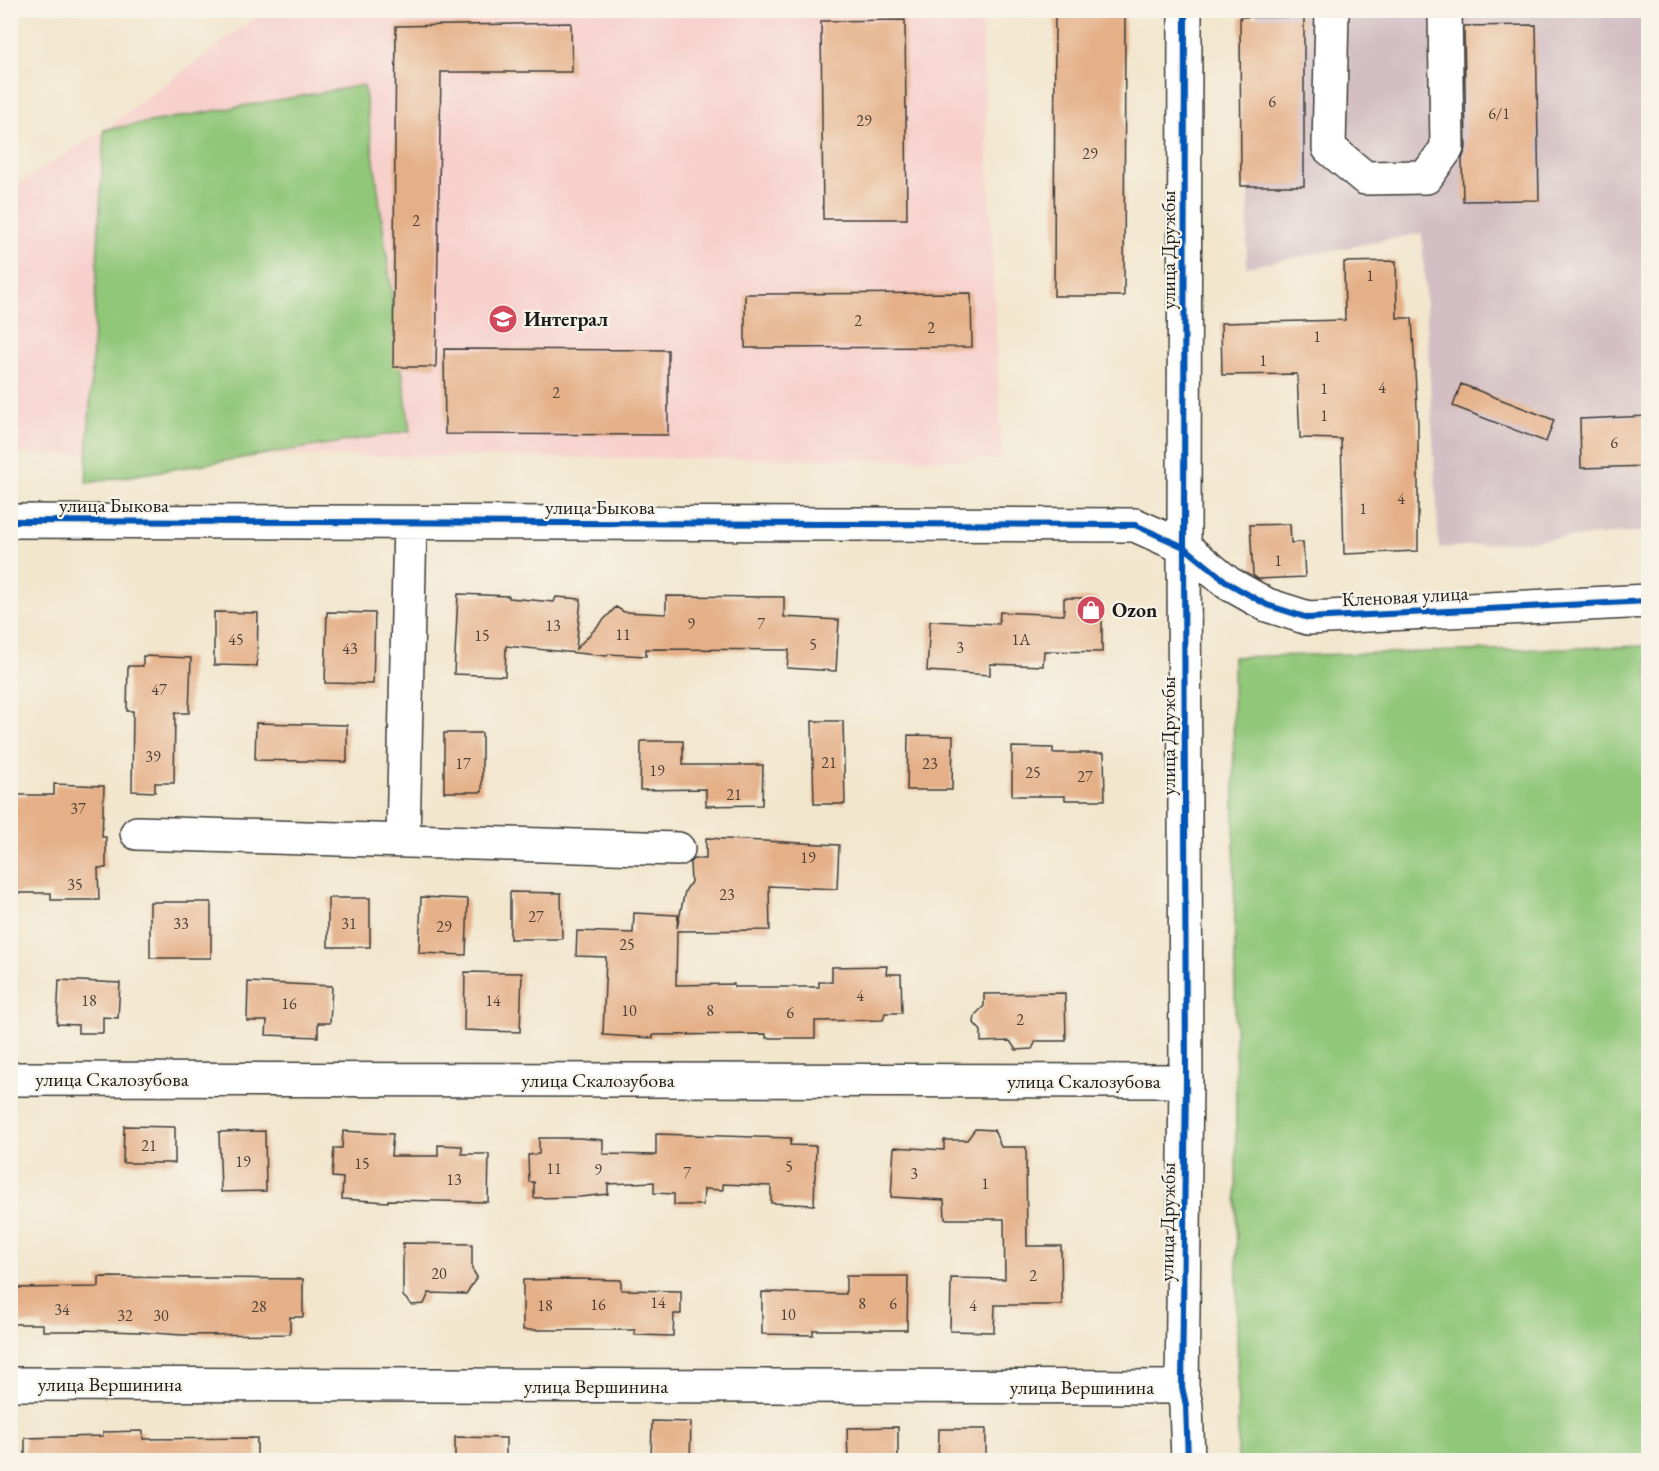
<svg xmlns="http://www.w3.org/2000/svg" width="1659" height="1471" font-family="'EB Garamond',serif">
<rect width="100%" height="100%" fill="#f7f3e8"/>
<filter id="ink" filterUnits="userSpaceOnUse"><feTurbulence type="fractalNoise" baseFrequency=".0167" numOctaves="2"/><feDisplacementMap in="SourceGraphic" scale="12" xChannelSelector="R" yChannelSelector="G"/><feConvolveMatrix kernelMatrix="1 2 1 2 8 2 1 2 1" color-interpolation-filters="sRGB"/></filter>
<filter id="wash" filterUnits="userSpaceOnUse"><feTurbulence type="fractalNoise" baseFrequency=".008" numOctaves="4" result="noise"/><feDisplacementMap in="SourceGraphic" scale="24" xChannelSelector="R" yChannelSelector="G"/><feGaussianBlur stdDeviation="1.35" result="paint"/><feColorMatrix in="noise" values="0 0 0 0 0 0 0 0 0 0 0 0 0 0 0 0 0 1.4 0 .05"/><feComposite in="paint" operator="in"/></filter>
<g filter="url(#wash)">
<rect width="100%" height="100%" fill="#f2e6cd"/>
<path fill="#f7d0cc" d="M264,11H981L1002,460L11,454L10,184H18L104,130Z"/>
<path fill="#d2bec3" d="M1257,11H1648V531L1439,548L1422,233L1246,267Z"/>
<path fill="#91c779" stroke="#56724a" stroke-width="1.5" d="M364,85L410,431L86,483L104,130Z
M1648,646V1460H1238L1233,657Z"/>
<g id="blocks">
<path fill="#e5b088" d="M1055,10H1125L1124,296H1054Z
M1240,17H1304V186H1241Z
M905,20L907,219H823L821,21Z
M571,23L572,72H441L436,367H393L396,26Z
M1536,25L1539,200L1463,201L1462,159L1466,148L1464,26Z
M1396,261L1397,318H1412L1418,425V551L1344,554L1341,439L1300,438L1297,374L1222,375L1221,323L1345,320L1344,262Z
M971,293L972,347L745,348V294Z
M444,349L668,350V435L445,434Z
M1461,384L1554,420L1546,442L1453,406Z
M1648,416V466L1581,468L1580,419Z
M1290,524L1291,543L1303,542L1305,577L1258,579L1253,575L1250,525Z
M458,594L509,596V598L554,602L556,597L581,599L576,649L616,607L624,612L666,614V596L784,597V617L839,620L836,671L787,668L789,650L646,649V656L608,654L607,656L506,646L505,676L454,674Z
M1064,598H1096L1102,604V652L1044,651L1043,666L990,664V675L927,671L930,621L999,624L1000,612L1064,615Z
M214,612L258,613L257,666L214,665Z
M327,612L375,613L373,684L325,683Z
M143,656L191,658L189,713H175L174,783H155V792L132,791L133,711H127L128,666H143Z
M812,721H843L845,804H814Z
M256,723L347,725V762L255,760Z
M444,733H482V792H444Z
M908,735L953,736L952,790H907Z
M641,741H683V765H763L762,805L706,806V789L640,790Z
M1012,747L1053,748V753H1104L1105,800H1065V796H1012Z
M54,784L104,786L102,837H106V868H98L99,900H51V893H10V795H54Z
M706,838L839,845L837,889L769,886L770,930L677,931L676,985L734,984V987H819V982H832V967L887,966L886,974H901L902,1013H885L883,1020L815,1021V1038H766V1034L653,1035V1038L603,1035L606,957L576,956L577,931L633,933L634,913L678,915L677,928L685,891L691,882L690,862L694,859H706Z
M510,892L561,893L562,939H510Z
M421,897L468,899L466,955L419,953Z
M328,898H370V947H328Z
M150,902H211V958H150Z
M465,972L522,973L520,1032L464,1030Z
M59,980L120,983L118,1018L103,1017V1033H78V1025L57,1024Z
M248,982L332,986L330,1023H318V1037L266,1035L267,1021H247Z
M1065,993L1066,1041H1036L1032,1049L1016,1050L1010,1041L981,1042V1031L974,1023L975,1015L984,1006V994Z
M124,1126L175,1127V1163H123Z
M975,1129L994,1130L1001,1147H1026L1027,1246H1061L1062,1305H995L994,1332L950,1331L951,1278L1005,1279L1004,1219H945L944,1200L891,1197L894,1147L944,1150V1140H967Z
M265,1131L266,1191L221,1192L219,1132Z
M343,1131L393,1134L391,1156H438V1145L462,1146V1154H489L488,1202L388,1200V1202L342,1199L343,1178L332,1177L334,1148H342Z
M656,1134L791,1138L790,1145L816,1146L814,1205L771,1203V1186L723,1184V1190L704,1189L703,1205H674V1194L654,1193V1182L608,1184V1194L580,1197L534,1198V1182H529L528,1155L539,1154V1138H579L603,1140V1154L656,1155Z
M403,1243L472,1244V1269L477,1277L466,1294L429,1293L424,1304L412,1305L403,1296Z
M846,1276H908L907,1330H813V1335L762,1334V1292L846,1294Z
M99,1277L303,1279V1317H290V1334L182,1335L139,1332L81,1330V1331H43V1324H10V1288L99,1287Z
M575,1279L621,1280V1290L681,1291V1314H674L673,1336L635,1335V1330H523V1280Z
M652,1421L691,1422L690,1461H651Z
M898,1427V1461H848L847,1428Z
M939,1429H986V1461H938Z
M143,1431V1439L257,1438V1461H25V1438L103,1436V1432Z
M455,1437L506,1438V1461H455Z"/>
</g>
</g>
<g filter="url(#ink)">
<use href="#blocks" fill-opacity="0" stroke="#3c3a37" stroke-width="1.5"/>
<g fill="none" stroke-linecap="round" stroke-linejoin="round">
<g stroke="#3c3a37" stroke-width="36">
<path id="minor" d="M1185,10L1184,547L1186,1081L1182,1387L1186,1405L1188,1460
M1332,10L1329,148L1365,178L1426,177L1447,148L1445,10
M10,521L1135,525L1184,547L1228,583L1267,605L1308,618L1648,601
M137,833L678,849
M403,840L410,523
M10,1079L1186,1081
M10,1384L1182,1387"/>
</g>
<use href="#minor" stroke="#fff" stroke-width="33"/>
<g stroke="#f7f3e8" stroke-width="10">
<path id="cycleway" d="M1185,10L1184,547L1186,1081L1182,1387L1186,1405L1188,1460
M10,521L1135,525L1184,547L1228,583L1267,605L1308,618L1648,601"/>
</g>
<use href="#cycleway" stroke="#0057b8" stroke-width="6"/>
</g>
</g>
<defs>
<g id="university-disc" transform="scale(1.5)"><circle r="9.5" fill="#d1495b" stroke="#f7f3e8"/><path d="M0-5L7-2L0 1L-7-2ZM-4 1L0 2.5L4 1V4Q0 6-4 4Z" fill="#fff"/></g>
<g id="shop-disc" transform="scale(1.5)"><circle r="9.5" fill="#d1495b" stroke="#f7f3e8"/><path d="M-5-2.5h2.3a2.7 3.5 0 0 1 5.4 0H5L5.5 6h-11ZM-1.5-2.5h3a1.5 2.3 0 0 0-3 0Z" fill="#fff"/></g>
</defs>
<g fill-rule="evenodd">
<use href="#university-disc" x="503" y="319"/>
<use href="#shop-disc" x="1091" y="610"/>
</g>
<g text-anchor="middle" stroke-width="4.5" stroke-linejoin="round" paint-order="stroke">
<g font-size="16" fill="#4e4137">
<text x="1272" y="107">6</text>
<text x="1499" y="119">6/1</text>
<text x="864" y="126">29</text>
<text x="1090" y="159">29</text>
<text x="416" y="226">2</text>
<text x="1370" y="281">1</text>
<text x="858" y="326">2</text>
<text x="931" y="333">2</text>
<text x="1317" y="342">1</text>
<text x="1263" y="366">1</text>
<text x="1382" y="393">4</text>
<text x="1324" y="394">1</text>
<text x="556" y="398">2</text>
<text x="1324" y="421">1</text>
<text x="1614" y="448">6</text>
<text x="1401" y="504">4</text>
<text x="1363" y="514">1</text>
<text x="1278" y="566">1</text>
<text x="691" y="629">9</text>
<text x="761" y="629">7</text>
<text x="553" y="631">13</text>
<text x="623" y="640">11</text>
<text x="482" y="641">15</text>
<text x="236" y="645">45</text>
<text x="1021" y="645">1А</text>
<text x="813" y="650">5</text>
<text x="960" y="653">3</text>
<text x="350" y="654">43</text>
<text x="159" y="695">47</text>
<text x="153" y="762">39</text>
<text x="829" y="768">21</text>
<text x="463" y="769">17</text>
<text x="930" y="769">23</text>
<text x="657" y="776">19</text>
<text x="1033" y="778">25</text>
<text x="1085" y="782">27</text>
<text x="734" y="800">21</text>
<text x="78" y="814">37</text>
<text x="808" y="863">19</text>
<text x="75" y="890">35</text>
<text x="727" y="900">23</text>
<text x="536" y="922">27</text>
<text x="181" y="929">33</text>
<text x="349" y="929">31</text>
<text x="444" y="932">29</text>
<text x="627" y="950">25</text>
<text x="860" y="1001">4</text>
<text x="89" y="1006">18</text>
<text x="493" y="1006">14</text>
<text x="289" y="1009">16</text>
<text x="629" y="1016">10</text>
<text x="710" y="1016">8</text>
<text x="790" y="1018">6</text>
<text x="1020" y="1025">2</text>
<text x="149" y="1151">21</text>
<text x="243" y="1167">19</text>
<text x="362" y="1169">15</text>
<text x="789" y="1172">5</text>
<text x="554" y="1174">11</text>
<text x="598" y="1175">9</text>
<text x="687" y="1178">7</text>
<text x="914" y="1179">3</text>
<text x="454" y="1185">13</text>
<text x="985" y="1189">1</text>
<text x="439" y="1279">20</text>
<text x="1033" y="1281">2</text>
<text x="658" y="1308">14</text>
<text x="862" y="1309">8</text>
<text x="893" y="1309">6</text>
<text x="598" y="1310">16</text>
<text x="545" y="1311">18</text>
<text x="973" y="1311">4</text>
<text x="259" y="1312">28</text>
<text x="62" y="1315">34</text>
<text x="788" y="1320">10</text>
<text x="125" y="1321">32</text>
<text x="161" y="1321">30</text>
</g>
<g font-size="20" fill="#1c1c1c" stroke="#f7f3e8">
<text transform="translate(1168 250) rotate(-90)" y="7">улица Дружбы</text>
<text x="114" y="512">улица Быкова</text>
<text x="600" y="514">улица Быкова</text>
<text transform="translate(1405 596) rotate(-3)" y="7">Кленовая улица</text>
<text transform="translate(1168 736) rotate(-90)" y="7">улица Дружбы</text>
<text x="112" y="1086">улица Скалозубова</text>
<text x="598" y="1087">улица Скалозубова</text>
<text x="1084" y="1088">улица Скалозубова</text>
<text transform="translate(1167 1222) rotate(-89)" y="7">улица Дружбы</text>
<text x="110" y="1391">улица Вершинина</text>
<text x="596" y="1393">улица Вершинина</text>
<text x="1082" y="1394">улица Вершинина</text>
</g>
<g font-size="20" font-weight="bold" fill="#1c1c1c" stroke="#f7f3e8" text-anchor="start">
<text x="524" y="326">Интеграл</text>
<text x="1112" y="617">Ozon</text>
</g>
</g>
<rect width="1659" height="1471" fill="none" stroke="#f7f3e8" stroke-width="36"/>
</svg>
